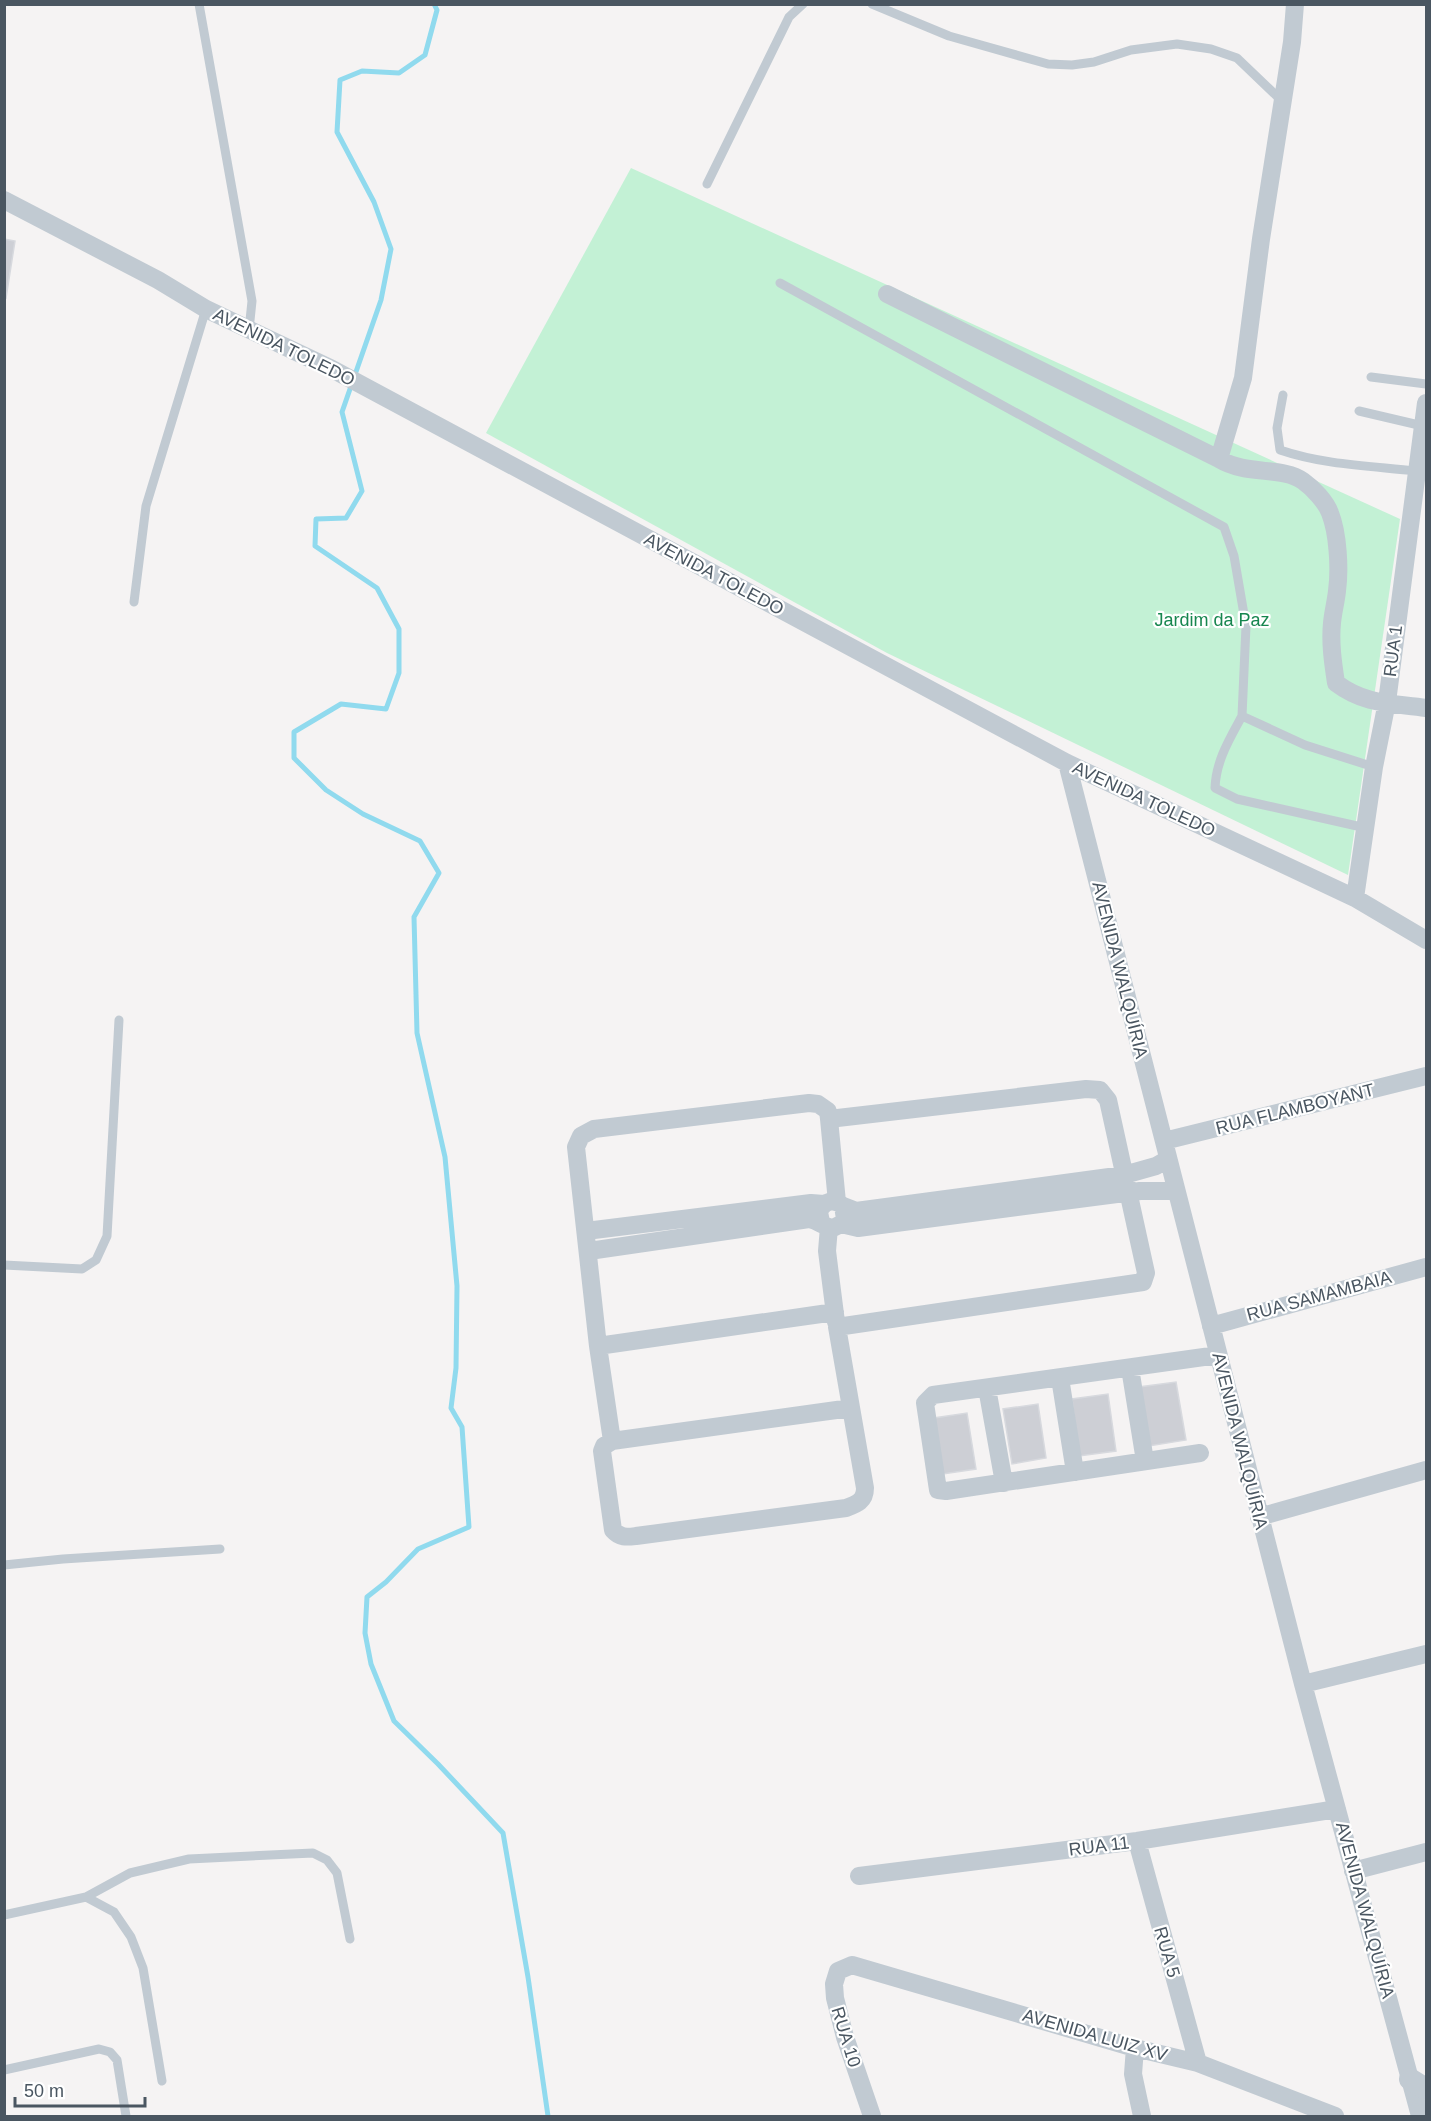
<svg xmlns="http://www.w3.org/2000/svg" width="1431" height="2121" font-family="Arial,sans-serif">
<rect width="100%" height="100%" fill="#f5f3f3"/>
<path fill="#c3f1d5" d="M631,168L1400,519L1348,875L887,653L486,433Z"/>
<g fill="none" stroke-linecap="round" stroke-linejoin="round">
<path stroke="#90daee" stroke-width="5" d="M434,4L437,10L425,55L399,73L362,71L340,80L337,132L374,202L391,249L381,300L342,412L362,491L346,518L316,519L315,546L377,588L399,629V673L386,709L341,704L294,732V758L326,790L363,814L420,841L439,873L414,917L417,1033L445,1157L457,1286L456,1368L451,1408L462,1427L469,1527L418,1549L386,1582L367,1597L365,1633L371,1664L394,1721L438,1764L503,1833L528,1977L548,2116"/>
</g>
<path fill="#cdcfd5" stroke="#d7d9de" stroke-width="1.5" d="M4,239L15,241L6,298L4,297Z
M1176,1382L1186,1440L1149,1446L1139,1387Z
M1108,1394L1116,1451L1079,1456L1072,1399Z
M1038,1404L1046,1458L1012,1464L1003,1409Z
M967,1413L976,1469L943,1474L934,1418Z"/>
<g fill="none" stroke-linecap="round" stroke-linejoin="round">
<path stroke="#c1cad2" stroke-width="9" d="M199,4L252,301L249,330
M872,4L949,36L1048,64L1072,65L1094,62L1131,50L1177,44L1211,49L1237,58L1281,100
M707,184L789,17L803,4
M780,283L1224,527L1234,556L1246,626L1242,716L1305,745L1374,767
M1371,377L1426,384
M1283,395L1277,428L1280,450C1324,465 1371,466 1416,471
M1359,411L1423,426
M134,602L146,506L206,309
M1242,716C1229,740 1216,761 1215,788L1237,799L1366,828
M4,1265L82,1269L96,1260L107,1236L119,1020
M4,1565L63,1559L220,1549
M86,1897L130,1873L189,1859L313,1853L327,1860L337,1873L350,1939
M4,1915L86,1897L114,1912L131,1937L143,1968L162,2081
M4,2070L99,2049L110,2052L117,2060L126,2116"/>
<path stroke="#c1cad2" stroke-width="18" d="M1295,4L1292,42L1261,239L1243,378L1219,459C1247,476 1282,466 1303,481C1313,488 1326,502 1330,513C1338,533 1340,569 1337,591C1336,601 1333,612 1332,623C1330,643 1333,663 1336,683C1365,705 1392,703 1426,708
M4,200L158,280L206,309L332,369L1067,763L1355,898L1426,940
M887,294L1219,459
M1067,763L1303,1684L1420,2116
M1355,898L1374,767L1387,702L1426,403
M829,1119L837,1202
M1164,1141L1426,1076
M843,1206L856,1211L1124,1175L1156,1166L1168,1159
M841,1224L858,1228L1140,1191H1176
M829,1227L827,1251L836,1322
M586,1231L811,1203L824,1204
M589,1251L809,1219C819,1221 824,1227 833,1228L841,1224L845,1219L843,1206C834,1198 823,1201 819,1212L821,1222
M1211,1326L1426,1267
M598,1346L835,1312
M1130,1368L1145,1461
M1060,1378L1075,1472
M987,1388L1004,1483
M612,1441L598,1346L576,1147L581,1136L594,1129L809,1103L818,1104L828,1111L829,1119L1086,1089L1100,1090L1108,1100L1146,1273L1143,1282L837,1327L865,1488C865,1501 857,1504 846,1508L636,1536C627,1537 620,1538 613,1530L602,1451L604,1446L612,1441L851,1408
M1200,1453L946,1491L938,1490L925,1403L933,1395L1218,1355
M1259,1517L1426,1470
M1303,1684L1426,1654
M1137,1841L1198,2063
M1353,1871L1426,1852
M859,1876L1137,1841L1337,1809
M1135,2048L1133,2074L1142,2116
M872,2116L845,2037L835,1998L834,1984L838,1971L852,1965L1135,2048L1198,2063L1335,2116"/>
<path stroke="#c1cad2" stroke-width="22" d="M1410,2079L1426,2089"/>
</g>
<g text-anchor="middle" stroke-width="4.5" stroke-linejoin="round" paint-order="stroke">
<g font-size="18" fill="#4a5661" stroke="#fff">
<text transform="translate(284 347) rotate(26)" y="6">AVENIDA TOLEDO</text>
<text transform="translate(714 574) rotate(28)" y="6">AVENIDA TOLEDO</text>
<text transform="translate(1393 651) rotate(-83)" y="6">RUA 1</text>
<text transform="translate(1144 799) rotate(25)" y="6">AVENIDA TOLEDO</text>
<text transform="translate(1120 970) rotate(76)" y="6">AVENIDA WALQUÍRIA</text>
<text transform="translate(1295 1109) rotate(-14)" y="6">RUA FLAMBOYANT</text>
<text transform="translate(1319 1296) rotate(-15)" y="6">RUA SAMAMBAIA</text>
<text transform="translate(1240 1441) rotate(76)" y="6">AVENIDA WALQUÍRIA</text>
<text transform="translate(1099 1846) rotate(-7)" y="6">RUA 11</text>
<text transform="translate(1365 1910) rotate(75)" y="6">AVENIDA WALQUÍRIA</text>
<text transform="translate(1167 1952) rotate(74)" y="6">RUA 5</text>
<text transform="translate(1095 2035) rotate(16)" y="6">AVENIDA LUIZ XV</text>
<text transform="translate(846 2037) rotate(73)" y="6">RUA 10</text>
</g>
<g font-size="18" fill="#17864f" stroke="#fff">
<text x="1212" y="626">Jardim da Paz</text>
</g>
</g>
<rect width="1431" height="2121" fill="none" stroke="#4a5661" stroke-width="12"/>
<path d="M15 2097v9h130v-9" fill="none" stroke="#4a5661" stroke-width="3"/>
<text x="24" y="2097" font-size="18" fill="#4a5661" stroke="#ffffff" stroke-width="4.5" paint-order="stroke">50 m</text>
</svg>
